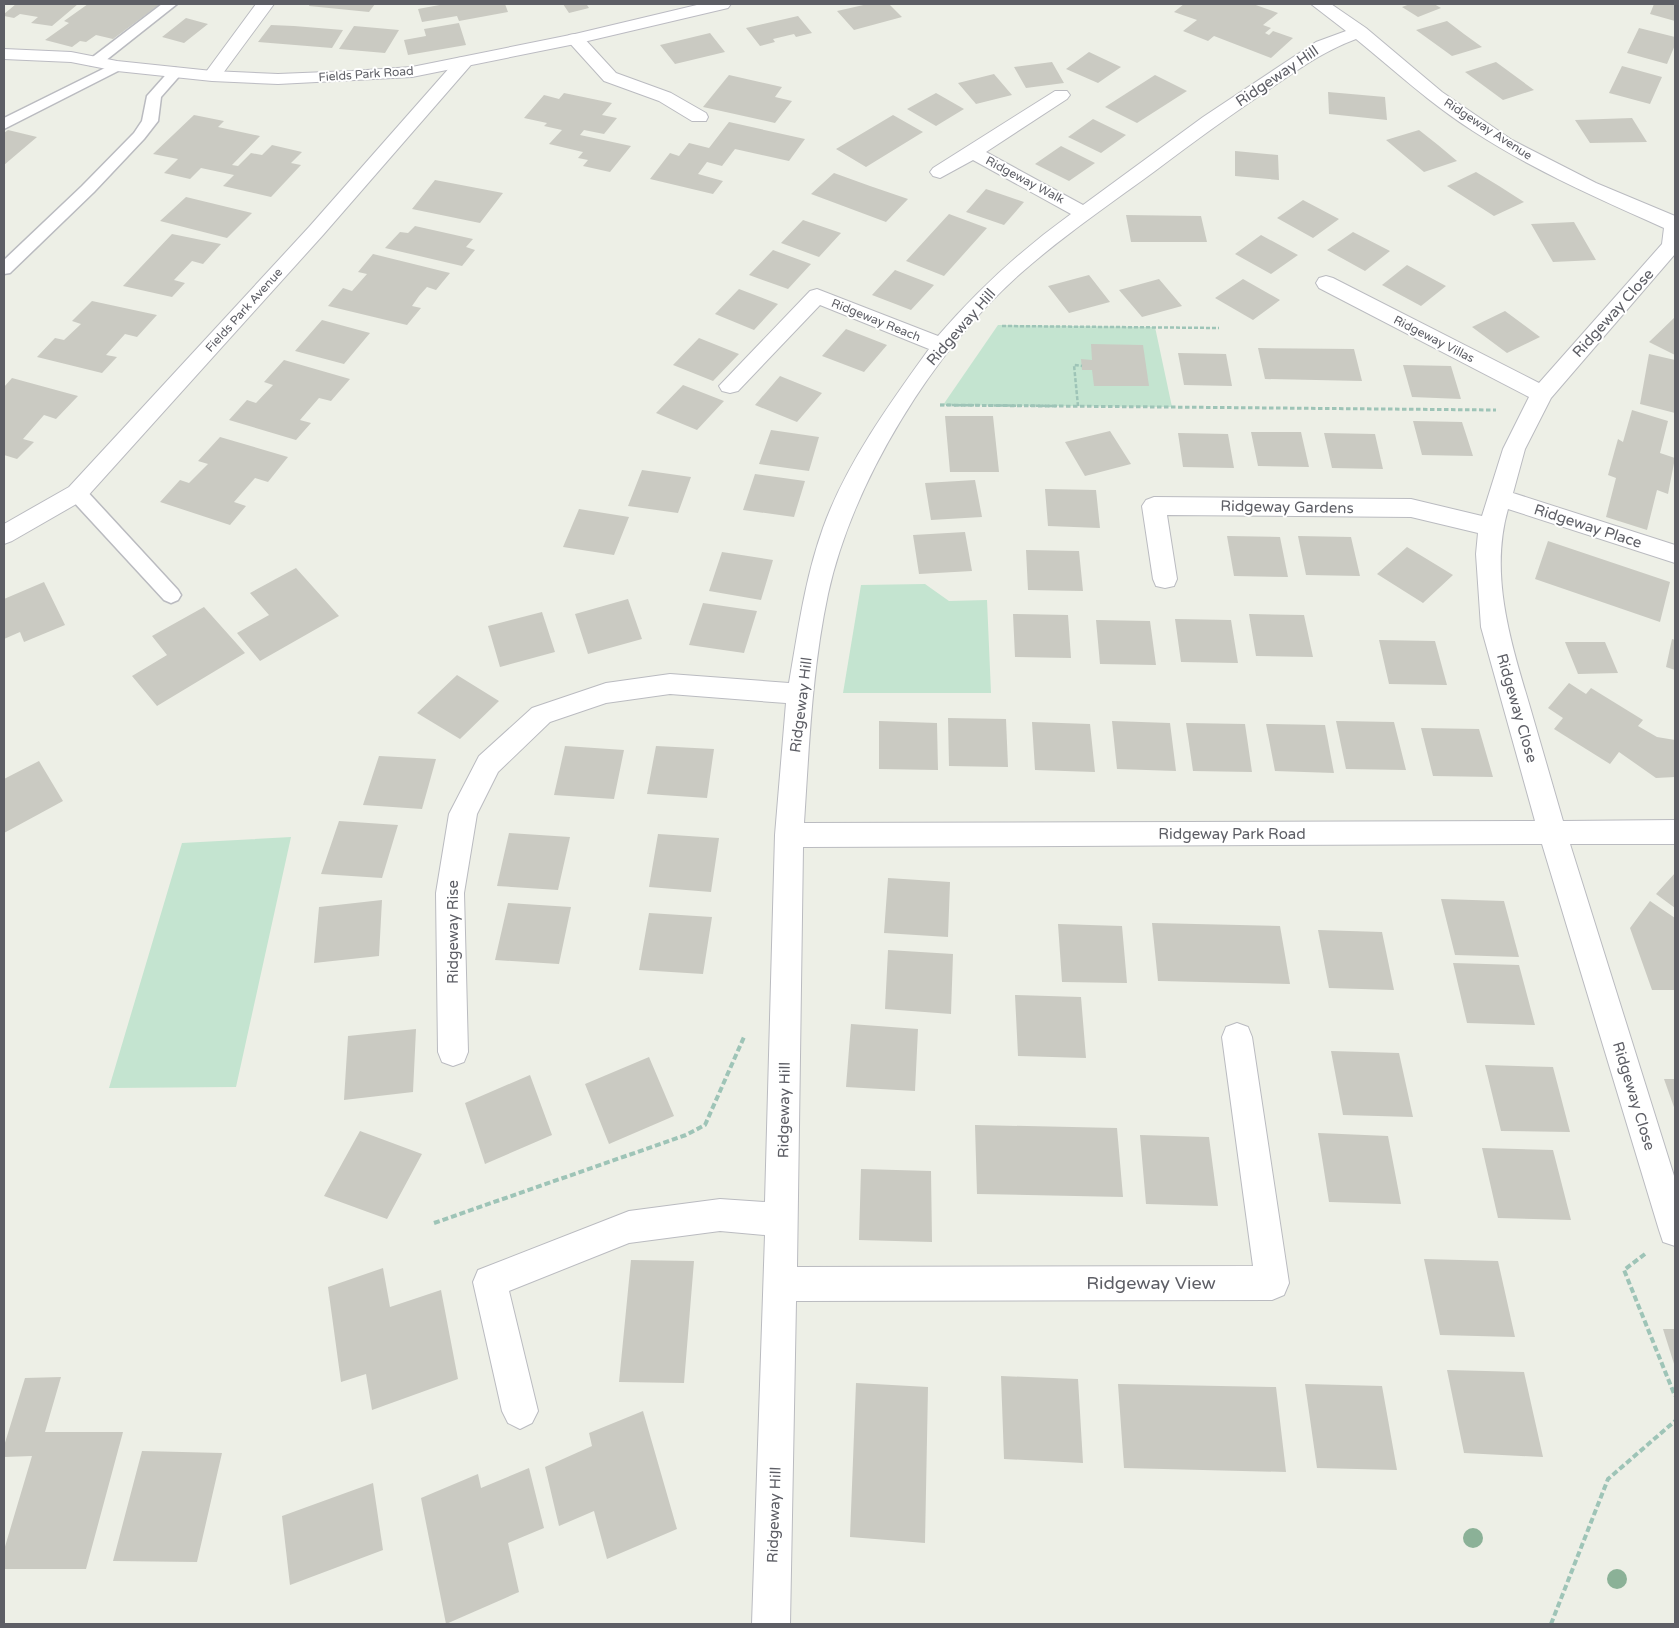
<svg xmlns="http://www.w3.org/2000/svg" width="1679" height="1628" font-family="'Varela Round',sans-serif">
<rect width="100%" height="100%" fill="#edefe6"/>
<path fill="#c4e4d0" d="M998,325L1155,327L1172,407L943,405Z
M925,584L949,601L987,600L991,693H843L861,585Z
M291,837L236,1087L109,1088L182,843Z"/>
<path fill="#cacac2" d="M16,4H78L52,26L31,23L38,17L20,14L14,18L4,16V14Z
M88,4H160L113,39L96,35L86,42L80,41L72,47L45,40L69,23L64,21Z
M310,4H375L369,12L309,6Z
M445,4H505L508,12L459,21L457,16L422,22L418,9Z
M563,4H591L587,5L589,8L569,13Z
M868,4H889L902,17L854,30L837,11Z
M1184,4H1253L1278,13L1263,25L1271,28L1265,33L1269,35L1273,31L1293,38L1271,58L1214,36L1208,41L1183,31L1197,20L1174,12Z
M1410,4H1434L1441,8L1418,17L1402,7Z
M1654,4H1675V21L1650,14Z
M798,16L812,33L796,37L794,34L773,39L775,42L760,46L746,28Z
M186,18L208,24L184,43L162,37Z
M1447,21L1464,34L1482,47L1452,56L1416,30Z
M459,23L466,45L408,55L404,40L426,36L424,29Z
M271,25L294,26L343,30L332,48L258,42Z
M354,26L377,28L399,30L385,53L339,49Z
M1639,28L1675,37V45L1667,64L1627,53Z
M710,33L725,52L675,64L660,45Z
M1089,52L1121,67L1098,83L1066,69Z
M1052,62L1064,83L1026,88L1014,67Z
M1496,62L1534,90L1503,100L1465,72Z
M1622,66L1662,77L1650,104L1609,93Z
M994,74L1012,95L976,104L958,83Z
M729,75L782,87L775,97L792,101L775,123L703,107Z
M1155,75L1187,91L1137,123L1105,107Z
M1328,92L1385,97L1387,120L1329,114Z
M564,93L612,103L602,115L617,118L604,134L584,130L580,135L631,146L610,172L583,166L588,160L578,158L583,152L549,144L562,130L544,126L547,123L524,118L544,95L559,99Z
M936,93L964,109L936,126L907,109Z
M194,115L224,121L218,127L260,136L232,165L238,166L251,153L262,155L272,145L302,152L291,163L301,165L271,197L223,186L234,175L201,168L190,179L164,173L178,159L153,154Z
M893,115L923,132L866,167L836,149Z
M1632,118L1647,142L1590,143L1575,120Z
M1093,119L1126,135L1101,153L1068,137Z
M729,122L805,139L789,161L735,149L722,166L707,162L698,174L723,181L713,194L650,179L670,153L679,156L689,143L709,148Z
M8,130L37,137L4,165V133Z
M1419,130L1438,145L1457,161L1424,172L1386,140Z
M1061,146L1095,163L1069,181L1035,164Z
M1235,151L1278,155L1279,180L1235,176Z
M1476,172L1499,186L1524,202L1494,216L1447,186Z
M834,173L870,186L908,199L886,222L811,194Z
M435,180L503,193L480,223L412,209Z
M986,189L1024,202L1004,225L966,212Z
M186,197L252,213L227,238L160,221Z
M1303,200L1339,219L1313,238L1277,218Z
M949,214L987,228L944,276L906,261Z
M1126,215L1201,216L1207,242H1131Z
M803,220L841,233L819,257L781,243Z
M1574,222L1596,260L1553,262L1531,224Z
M415,226L473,239L466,247L475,250L462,266L385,248L400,232L408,233Z
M1353,232L1390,251L1365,271L1327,250Z
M172,234L221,244L203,264L192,261L174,280L185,283L172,297L123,286Z
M1261,235L1298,255L1271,274L1235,254Z
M773,250L811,264L788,289L749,275Z
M373,254L450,273L436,290L427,287L419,296L412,306L421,308L407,325L328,306L343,288L352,291L367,274L358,272Z
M1407,265L1446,286L1421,306L1382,285Z
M895,270L934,285L911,310L872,295Z
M1089,275L1110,302L1069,313L1048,286Z
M1159,279L1182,306L1142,317L1119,290Z
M1243,279L1280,300L1253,320L1215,298Z
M739,289L778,304L754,330L715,314Z
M92,301L157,315L137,337L125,334L106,355L117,357L102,373L37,357L55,338L64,340L81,324L72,321Z
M1505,311L1540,337L1507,353L1472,327Z
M1675,317V355L1649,342Z
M322,320L370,333L344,364L295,351Z
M846,329L887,345L864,372L822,356Z
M699,338L739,354L713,381L673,365Z
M1091,344L1143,345L1149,386H1094L1092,370H1082L1081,359L1092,360Z
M1258,348L1354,349L1362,381L1265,379Z
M1178,353L1226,354L1232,386L1184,385Z
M1649,354L1675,360V413L1640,404Z
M284,360L350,379L331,401L319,398L300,420L311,423L296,440L229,420L247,400L256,403L273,385L264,382Z
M1403,365L1451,366L1461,399L1412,397Z
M780,376L822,393L797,422L755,405Z
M12,378L78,396L56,419L44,415L23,439L34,442L17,459L4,455V387Z
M683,385L724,401L697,430L656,413Z
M1632,410L1668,421L1660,453L1675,458L1668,494L1657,490L1647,530L1606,517L1616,478L1608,475L1618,439L1623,442Z
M945,416H993L999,472H950Z
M1413,421L1462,422L1473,456L1422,455Z
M771,430L819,437L809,471L759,464Z
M1110,431L1131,464L1085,476L1065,442Z
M1251,432H1301L1309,467L1258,466Z
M1178,433L1228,434L1234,468L1183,467Z
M1324,433L1375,434L1383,469L1332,468Z
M220,437L288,457L268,482L255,478L234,502L246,506L230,525L160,502L180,480L189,483L208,464L198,461Z
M642,470L691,477L678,513L628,506Z
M755,474L805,481L794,517L743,510Z
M975,480L982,517L931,520L925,483Z
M1045,489L1096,490L1100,528L1048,526Z
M579,509L629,517L614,555L563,547Z
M965,532L972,571L919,574L913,535Z
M1227,536L1280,537L1288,577L1234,576Z
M1298,536L1351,537L1360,576L1306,575Z
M1548,541L1670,582L1660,622L1535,579Z
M1407,547L1453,575L1423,603L1377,574Z
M1026,550L1079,551L1083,591L1028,590Z
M722,552L773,560L761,600L709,591Z
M296,568L339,616L260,661L237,633L269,615L250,593Z
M44,582L65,625L24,642L20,632L4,639V599Z
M628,599L642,639L588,654L575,614Z
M703,603L757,611L744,653L689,645Z
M204,607L245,653L157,706L132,676L167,655L152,636Z
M542,612L555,652L500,667L488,626Z
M1013,614L1068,615L1071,658L1015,657Z
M1249,614L1304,615L1313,657L1256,656Z
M1175,619L1231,620L1238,663L1181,662Z
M1096,620L1150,621L1156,665L1100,664Z
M1672,639L1675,640V670L1666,667Z
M1379,640L1435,641L1447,685L1389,684Z
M1565,642H1605L1618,673L1578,674Z
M457,675L499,701L460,739L417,713Z
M1569,683L1586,694L1591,688L1643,720L1638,726L1657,737L1675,740V777L1656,778L1619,752L1610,764L1554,729L1563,718L1548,708Z
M948,718L1006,719L1008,767L949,766Z
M879,721L937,723L938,770L879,769Z
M1112,721L1170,723L1176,771L1117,769Z
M1336,721L1394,722L1406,770L1346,769Z
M1032,722L1090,724L1095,772L1035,770Z
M1186,723L1245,724L1252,772L1193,771Z
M1266,724L1325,725L1334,773L1275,771Z
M1421,728L1479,729L1493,777L1433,776Z
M565,746L624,750L614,799L554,795Z
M656,746L714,749L707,798L647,794Z
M379,756L436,759L422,809L363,805Z
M39,761L63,801L4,833V779Z
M339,821L398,825L382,878L321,874Z
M509,833L570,837L558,890L497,886Z
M658,834L719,838L711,892L649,887Z
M1675,873V908L1656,894Z
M888,878L950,882L948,937L884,933Z
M1441,899L1504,901L1519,957L1455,955Z
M382,900L379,956L314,963L319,907Z
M1650,901L1675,918V990H1652L1630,928Z
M508,903L571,907L559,964L495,960Z
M649,913L712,917L703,974L639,970Z
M1152,923L1280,926L1290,984L1158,981Z
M1058,924L1122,926L1127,983L1062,982Z
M1318,930L1382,932L1394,990L1329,988Z
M888,950L953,954L951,1014L885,1009Z
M1453,963L1519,965L1535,1025L1467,1023Z
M1015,995L1081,997L1086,1058L1018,1056Z
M851,1024L918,1029L915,1091L846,1087Z
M416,1029L413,1092L344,1100L348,1036Z
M1331,1051L1399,1053L1413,1117L1343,1115Z
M649,1057L674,1116L609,1144L585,1084Z
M1485,1065L1553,1067L1570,1132L1501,1131Z
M530,1075L552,1135L485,1164L465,1103Z
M1664,1079H1675V1110Z
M975,1125L1117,1128L1123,1197L977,1194Z
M360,1131L422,1154L387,1219L324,1196Z
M1318,1133L1388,1136L1401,1204L1329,1202Z
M1140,1135L1209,1137L1218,1206L1146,1204Z
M1482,1148L1553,1150L1571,1220L1498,1218Z
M861,1169L931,1171L932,1242L859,1240Z
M1424,1259L1498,1261L1515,1337L1440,1335Z
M631,1260L694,1261L684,1383L619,1382Z
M383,1268L390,1307L441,1290L458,1379L372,1410L366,1374L341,1382L328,1287Z
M1663,1329H1675V1367Z
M1447,1370L1524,1372L1543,1457L1464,1453Z
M1001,1376L1078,1379L1083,1463L1004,1459Z
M61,1377L45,1432H123L86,1569H4V1550L32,1456L4,1457V1446L25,1378Z
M856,1383L928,1387L925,1543L850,1537Z
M1118,1384L1276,1387L1286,1472L1124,1468Z
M1305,1384L1382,1386L1397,1470L1317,1468Z
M643,1411L677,1529L607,1559L594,1511L559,1526L545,1467L592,1446L589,1433Z
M142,1451L222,1453L197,1562L113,1561Z
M529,1468L544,1528L508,1543L519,1592L446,1624L421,1498L478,1474L481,1488Z
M373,1483L383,1550L290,1585L282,1516Z"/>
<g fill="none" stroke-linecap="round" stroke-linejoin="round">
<g stroke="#babbc0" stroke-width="3">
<path id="lane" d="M162,4H177L100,65H90L88,62L90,59Z
M117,62L124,66L122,69L4,129V118Z
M176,68L183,72L161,97L158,121L144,139L94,192L10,273L4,274V260L82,186L134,133L142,121L147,96L171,69Z
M77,486L84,488L178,590L181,595L178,600L171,603L164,600L70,498L67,493L70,488Z"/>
</g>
<g stroke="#babbc0" stroke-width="2">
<path id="street" d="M256,4H274L218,80H206L203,76Z
M1311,4H1331L1366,28L1442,92L1512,140L1596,183L1675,216V254L1551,398L1525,449L1513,493L1675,545V563L1508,509C1489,575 1511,643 1530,707C1541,745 1552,783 1563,821L1675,820V844H1570L1675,1179V1246L1663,1242L1659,1230L1542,844L803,847L797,1267L1253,1266L1222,1037L1226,1027L1237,1023L1248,1027L1252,1037L1289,1283L1284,1295L1272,1300L796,1301L790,1624H752L765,1235L720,1231L629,1243L509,1291L538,1411L532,1423L520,1429L508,1423L502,1411L473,1282L478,1270L629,1211L720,1199L765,1202L775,835L786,703L670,694L606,703L550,722L498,772L477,814L464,893L468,1052L464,1062L453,1066L442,1062L438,1052L436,893L449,814L479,756L532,708L606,683L670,674L789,683C798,631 805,578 823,528C846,464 890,403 929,349L820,305L738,391L730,393L722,391L719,386L810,291L817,289L938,336C978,290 1021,250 1071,214L973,160L940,178L933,176L930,172L933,168L1055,91H1067L1070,95L1067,99L986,152L1083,205L1203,117L1316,42L1346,31ZM1356,39C1395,71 1431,104 1473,131C1533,170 1599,199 1664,228L1662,244L1539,383L1333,278L1326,276L1319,278L1316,283L1319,288L1529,397L1503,449L1482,516L1411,499L1154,497L1146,500L1142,506L1153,579L1156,586L1165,588L1174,586L1177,579L1167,515L1411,517L1478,533L1476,554L1481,627L1535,821L804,823C809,747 812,669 828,594C853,480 934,350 1021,273C1063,236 1110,204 1155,171C1192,143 1229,116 1268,90C1298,70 1321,52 1356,39Z
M575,34L581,35L616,73L671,93L706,113L708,117L706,121H692L659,101L604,81L566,39L569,35Z
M464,57L470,58L473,62L470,66L323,235L85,499L12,541L4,544V524L69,487L309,227L458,58Z"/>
</g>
<g stroke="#bbbbc2" stroke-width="2">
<path id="secondary" d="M701,4H731L728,8L575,44L412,77L278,84L212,81L117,71L71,62L4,59V49L71,52L117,61L212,71L278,74L352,71L412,67L575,34Z"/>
</g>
<path stroke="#9ec4b7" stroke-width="2.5" stroke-dasharray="4 2" stroke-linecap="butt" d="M1002,326L1219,328
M940,405L1057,406
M1078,406L1074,365L1082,366"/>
<path stroke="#9ec4b7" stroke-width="3" stroke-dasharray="4.5 2.5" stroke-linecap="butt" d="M940,405L1496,410"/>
<path stroke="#9ec4b7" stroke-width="4" stroke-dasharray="6 3" stroke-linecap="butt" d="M434,1223L686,1135L705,1125L744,1037
M1645,1254L1624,1270L1675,1396
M1551,1624L1608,1479L1675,1421"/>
<use href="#lane" fill="#fff" fill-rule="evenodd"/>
<use href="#street" fill="#fff" fill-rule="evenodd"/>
<use href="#secondary" fill="#fff" fill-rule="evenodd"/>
</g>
<g fill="#8bb197">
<circle cx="1473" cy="1538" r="10"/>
<circle cx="1617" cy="1579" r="10"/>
</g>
<g text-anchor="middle" stroke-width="4" stroke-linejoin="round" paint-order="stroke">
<g font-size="12" fill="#5d5e65" stroke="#fff">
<text transform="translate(366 74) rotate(-4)" y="4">Fields Park Road</text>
<text transform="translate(1488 129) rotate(33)" y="4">Ridgeway Avenue</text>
<text transform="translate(1025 180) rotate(28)" y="4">Ridgeway Walk</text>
<text transform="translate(244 310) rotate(-48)" y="4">Fields Park Avenue</text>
<text transform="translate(876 320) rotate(22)" y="4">Ridgeway Reach</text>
<text transform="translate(1434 339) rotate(27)" y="4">Ridgeway Villas</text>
</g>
<g font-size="15" fill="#5d5e65" stroke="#fff">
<text transform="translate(1277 76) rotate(-34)" y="5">Ridgeway Hill</text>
<text transform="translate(1613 313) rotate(-48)" y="5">Ridgeway Close</text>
<text transform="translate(961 327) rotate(-49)" y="5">Ridgeway Hill</text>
<text transform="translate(1287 507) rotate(1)" y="5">Ridgeway Gardens</text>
<text transform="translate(1588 526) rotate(18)" y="5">Ridgeway Place</text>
<text transform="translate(801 705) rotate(-83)" y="5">Ridgeway Hill</text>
<text transform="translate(1517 708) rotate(74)" y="5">Ridgeway Close</text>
<text x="1232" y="839">Ridgeway Park Road</text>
<text transform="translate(453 932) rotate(-90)" y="5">Ridgeway Rise</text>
<text transform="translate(1634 1096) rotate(73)" y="5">Ridgeway Close</text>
<text transform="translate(784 1110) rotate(-89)" y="5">Ridgeway Hill</text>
<text transform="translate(774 1515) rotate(-88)" y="5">Ridgeway Hill</text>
</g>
<g font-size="18" fill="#5d5e65" stroke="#fff">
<text x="1151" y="1289">Ridgeway View</text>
</g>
</g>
<rect width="1679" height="1628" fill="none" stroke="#5d5e65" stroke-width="10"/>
</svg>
